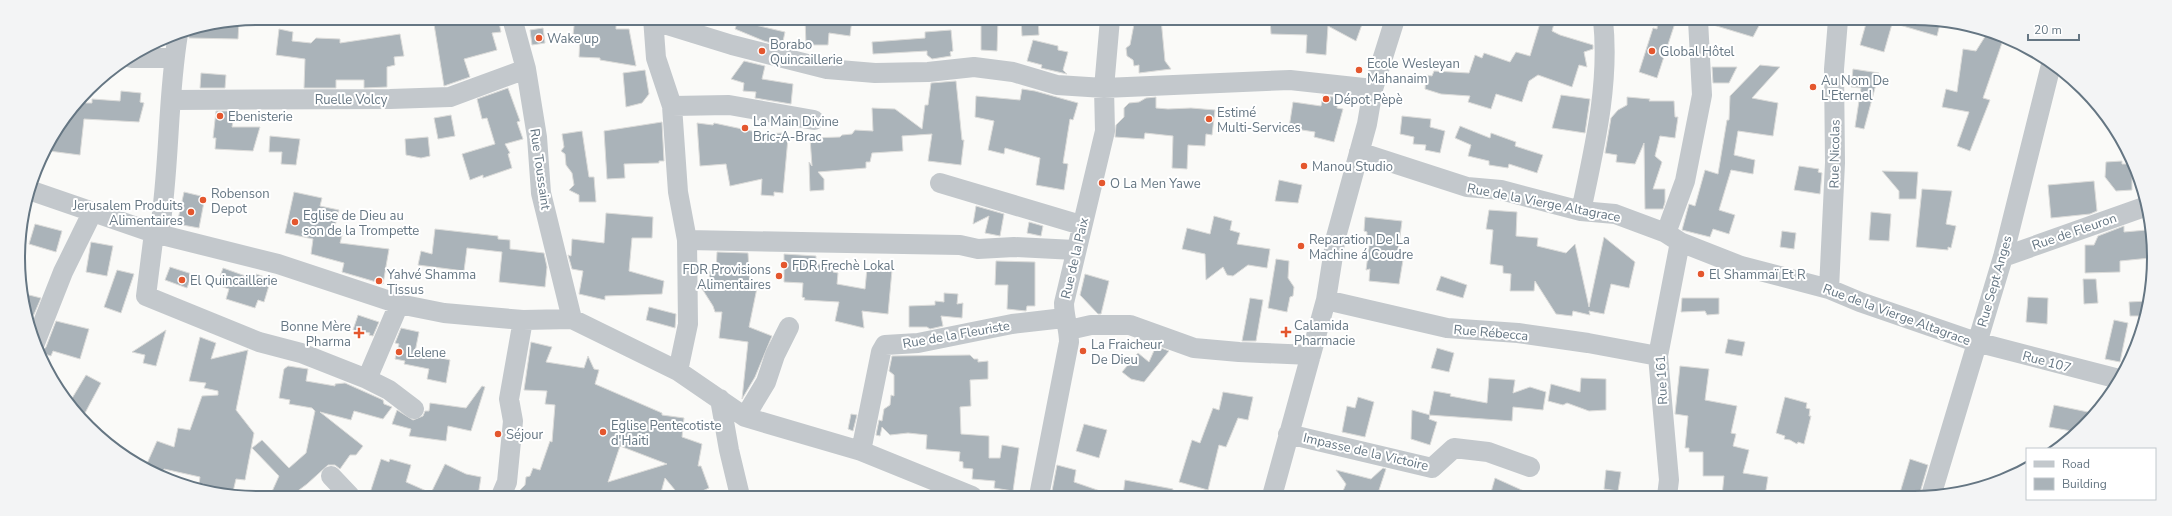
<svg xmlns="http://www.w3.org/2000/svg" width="2172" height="516" font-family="'Nunito Sans',sans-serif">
<rect width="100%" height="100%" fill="#fafaf8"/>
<path fill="#aab3b9" stroke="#dcdcda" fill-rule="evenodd" d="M433,18H498L501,32L492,33L497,50L464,59L470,77L444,86Z
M575,18L616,24V29H629L636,66L600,60V58L579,57L580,36L573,35Z
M805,19H852L850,36L829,33L828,45H806Z
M981,19H998L997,51L981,50Z
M1021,19H1038L1039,35L1022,36Z
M1135,19H1161L1165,61L1171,69L1139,73V65L1134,66L1133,60L1127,56L1126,48L1130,45Z
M1270,19H1364L1356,41L1328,26L1326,55L1306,53L1307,35L1271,34Z
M1541,20H1555L1552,31L1560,35L1593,45V49L1584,52L1587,67L1579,65L1572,87L1538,75L1529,81L1522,102L1496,94L1491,109L1468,102L1470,96L1441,94L1425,89L1426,75L1432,76L1434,71L1469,73L1475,55L1482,58L1484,53L1510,62L1516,52L1530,56Z
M1658,20H1676L1657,78L1639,72L1653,28L1657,29Z
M1710,20H1762L1753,37L1710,24Z
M1867,20H1878L1892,24L1884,52L1860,45Z
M1896,20H1941L1937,36L1896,24Z
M738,21L785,32L782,46L764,41L735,29Z
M239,22L238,39L189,38V32Z
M543,28L545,43L532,45L530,30Z
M279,29L293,32L292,41L311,43L316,38L340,39V43L400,34L404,56L394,57L395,65L387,67V87L364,88V80H336V88H304L305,59L276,55Z
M951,30L953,51L950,52L951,56L932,59L927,55V51L873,54L872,42L925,38V32Z
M1986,35L2003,40L1983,98L1990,100L1970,151L1957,146L1969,112L1942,107L1946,89L1957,92L1963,49L1976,51Z
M1033,40L1058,46V50L1068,52L1063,70L1067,74L1041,68L1042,65L1027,61Z
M744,61L765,66L762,79L793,84L791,104L755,98L756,92L743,91L744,83L731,79Z
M1760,65L1780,67L1752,98L1778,103L1773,136L1738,131L1734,155L1755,160L1753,174L1731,170L1719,210L1735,215L1729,234L1713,229L1710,237L1682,230L1689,204L1695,206L1705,170L1718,174L1727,120H1729L1730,96Z
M1712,67H1737L1729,83H1713Z
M1853,69L1879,73L1864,129L1855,127L1861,88L1851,87Z
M645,70L649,94L642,103L626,107L623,73Z
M201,73L226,75L225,88H200Z
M956,81L962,140H964L961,165L928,161L932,134L902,136L903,151L872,153L870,162H866V168L818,172L824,179V190L810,191L809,162L812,166L810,138L840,137L842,135L852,134L855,130L873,131L872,108L895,109L922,129L925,105H928L931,83Z
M508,88L520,121L517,122L523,139L505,144L510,153L508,154L512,168L483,178V175L470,180L462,154L495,144L487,118L482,119L477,99Z
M1022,89L1035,91L1078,103L1073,120L1070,119L1063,163L1068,164L1064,190L1036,185L1040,158L1005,148L1004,154L988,150L994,121L975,117L976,96L1020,100Z
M121,91L141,93L140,102L144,103L139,122L84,119L80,155L49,151L50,143L87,94L86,103H92V99L120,101Z
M1323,95L1338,98L1337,108L1343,109L1334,142L1314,137L1315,132L1289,128L1293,102L1321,106Z
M1561,95L1590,99L1585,133L1552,128Z
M1156,97V108L1168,109L1191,108L1215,110L1212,135L1206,134L1205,146L1188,145L1187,169L1172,168L1173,136L1145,133L1144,139L1115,137L1116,125L1124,117V108L1129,103L1139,102L1146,98Z
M1627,97L1650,99L1649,101H1674L1675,117H1678L1675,138L1660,136L1655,156L1662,162L1653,189H1665V202L1663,209H1645L1644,143L1635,164L1616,162L1617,155L1605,153L1611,118L1618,110L1627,105Z
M216,111H230V115L234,116L232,127H260L253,151L215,149L216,138H213Z
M451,115L455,136L438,139L434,118Z
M1402,116L1431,119L1430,127L1445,131L1440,153L1425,150L1426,145L1413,144L1414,137L1400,134Z
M662,122L664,161H659V163L624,164L625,178L607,179L604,131Z
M697,123L713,125L714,123L761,133L760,134L784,133L788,138L783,193L774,192V196L761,195L762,179L730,186L726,164L700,166Z
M1460,126L1490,138L1491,133L1516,142L1515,146L1543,155L1537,173L1509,164L1508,168L1489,165V161L1468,156L1471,145L1455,138Z
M582,131L589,177H594L596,202H579V195L569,190L574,185L572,173L566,165L565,154L561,151L564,147L562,134Z
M270,136L300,139L296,165L281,164L282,152H269Z
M428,137L430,156L421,158L406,155L405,139Z
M2122,161V164H2130L2132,169V190L2116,191L2105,177L2106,162Z
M1799,166L1819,169L1818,172L1822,173L1820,194L1794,190Z
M1882,171L1918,172L1916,199H1899V191Z
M1279,180L1302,185L1298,203L1275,201Z
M2094,181L2097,211L2090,214L2051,218L2048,185Z
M1922,189L1952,191L1946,224L1956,226L1951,248L1948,247V250L1916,247Z
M184,192L205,197L199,228L177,224Z
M294,192L322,198L320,206L339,210L334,230L343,232L340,243L389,249L383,284L342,272L344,263L311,254L313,239L285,233Z
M976,206L1004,214L1000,236L985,233L989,216L973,224Z
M1489,210L1517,212L1516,236L1538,238L1537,246L1566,253L1575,244L1589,307L1604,237L1635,262L1629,288L1611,284L1604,314L1589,311L1590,315L1573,311L1572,316L1556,314L1535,281L1534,291H1510L1511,274L1503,273V266L1490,264L1493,230L1486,229Z
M1871,212L1891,214L1889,241L1869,240Z
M606,213L653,217L652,238H632L629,271L664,281L662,294L605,296V300L579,294L583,271L572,269L568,255L571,256L572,239L604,243Z
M1214,216L1232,221L1230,230L1240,233L1237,244L1270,249L1267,268L1248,265L1233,276L1227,275L1223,267L1206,280L1205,254L1182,249L1187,228L1210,234Z
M1365,217L1402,221L1397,259L1403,260L1399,284L1369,281L1370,269L1366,270L1370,239L1367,238V232L1364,231Z
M1029,222L1043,226L1041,236L1027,233Z
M35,224L62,231L56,252L29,244Z
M2124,226V232L2147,230L2150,258L2120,261V272L2085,273V245H2094L2098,236Z
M435,229L498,236V239L510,240V249L544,253L547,267L545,287L499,282L502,252L467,248L464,271L418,265L421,251L432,254Z
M1782,231L1796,233L1794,249L1780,247Z
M91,242L113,246L107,276L86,272Z
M717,252L748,253L750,287L757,288L749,327L772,336L755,377L742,399L748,342L719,338L722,312H715L713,306L699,284L710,283L709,272L716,271Z
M784,254L816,256V264L834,265L833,272L838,273L837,284L865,289L867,268L892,270L888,314L862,311L864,328L835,321L839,302L804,300L805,298L802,297L803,283L784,282Z
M1276,259L1289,261L1288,278L1294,287L1293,296L1290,297L1287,312L1268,308Z
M996,261L1035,262V306H1027L1026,311L1007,309L1008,285H995Z
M170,267L192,274L187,288L165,280Z
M223,268L254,279L256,274L271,279L264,302L258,300L255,308L226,299L229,289L217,285Z
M117,270L134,274L121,313L104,307Z
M1085,274L1109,281L1101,314H1098L1080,295Z
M1441,276L1467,285L1463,298L1436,290Z
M2083,279H2096L2098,303L2084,304Z
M944,293L958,294L957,304L963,303L962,318L941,316L943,326L930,329L927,327H909V306L935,305V301L944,302Z
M25,294L41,298L29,326L26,300Z
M2028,297L2048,298L2047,324L2026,322Z
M1250,298L1263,300L1256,341H1242Z
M1682,298H1719V314L1707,315L1705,311L1681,312Z
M2148,301L2144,316H2130L2129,302Z
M649,307L676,314L675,328L646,320Z
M358,315L379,322L373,336L369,335L370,333L353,330Z
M2114,320L2128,323L2120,362L2105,359Z
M56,321L89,329L80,359L53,351L51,356L41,353L46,347Z
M401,328L419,332L415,352L450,360L446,383L427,379L429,369L404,364L405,361L395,359L399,344L395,343Z
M166,330L156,366L143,363L145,355L132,352Z
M200,337L216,343L211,359L248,350L236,410L254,433L245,480L236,479L232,496H226L203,488L204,484H199L200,477L164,469L163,471L159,469L157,472L145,468L157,441L174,447L178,428L190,430L202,396L218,395V391L204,388L206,383L189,381Z
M1728,339L1745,342L1742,356L1725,353Z
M531,342L552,347L546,362L584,368L588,356L594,369L599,370L595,384L662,413V415L684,418L682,437L702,444L698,466H701L709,488L691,496H680L665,478L660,496H514L525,485L526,477L530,476L533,468L540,470L550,441L552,442L555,405L545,404L547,391L524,390ZM620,446L667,464L608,482Z
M1156,346L1169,351L1144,382L1131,379L1122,372L1138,353L1149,362Z
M1437,348L1454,353L1449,372L1431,368Z
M970,355L974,359H978V362L988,361V379L970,380L971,406L960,407L961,434L989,436V458H1000L1002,445L1019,448L1013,491L994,488L995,481L972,479L973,469L963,468V462L959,461L960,452L926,449L927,435L908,433L890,435L882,427L880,436L876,435L879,420L882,421L884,409L890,405L891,395L894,396V375L889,371L892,356Z
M288,366L308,369L306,381L335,386V384L345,383L383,400L384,404L392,407L383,419L354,411L351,420L320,412L363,446L356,455H350L340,469L335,465H328L307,484L291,496H270L279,476L252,448L262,440L289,468L306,453L315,411L312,408L289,404L290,400L279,398L284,369Z
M1680,366L1709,369L1705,400L1737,406L1731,433L1736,434L1733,446L1749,450L1743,473L1768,477L1765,496H1722L1724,476H1703V452H1689V448H1685L1688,416L1675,414Z
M86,375L101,383L85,413L68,405Z
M1489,378L1515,380L1513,393L1530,387L1546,392L1543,410L1513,407L1512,421L1429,415L1434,391L1451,394L1450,396L1487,403Z
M1581,378L1606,379V410L1589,411L1567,403L1563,405L1548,401L1551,384L1580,392Z
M482,386L485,387L471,431L448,426L446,441L409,436L411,429L392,424L397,410L413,420L423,416L425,411H429L430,403L466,408Z
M1223,392L1253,397L1248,420L1238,418L1226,447L1219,445L1208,490L1179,482L1192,440L1200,443L1213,408L1219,410Z
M1358,397L1374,402L1365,437L1342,432L1347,406L1355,408Z
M1785,397L1807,403L1806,408L1810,409L1809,416H1811L1804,444L1798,442L1797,444L1790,440L1784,439L1785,436L1776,433Z
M2054,405L2088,412L2086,425L2077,432L2049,427Z
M1412,410L1430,415L1429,419L1437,422L1430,445L1411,439Z
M851,414L857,415L853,431L848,429Z
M1084,424L1107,430L1099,458L1076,451Z
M381,459L389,462L390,459L411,465L406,482L431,493L445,464L466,474L481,477L478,496H369Z
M1910,459L1928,465L1919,496H1899Z
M1057,465L1076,470L1074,482L1109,494V496H1051Z
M1383,468L1386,469L1377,496H1352L1343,491L1346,484L1336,470L1371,479Z
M1606,470L1621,472L1618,491L1604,489Z
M1495,478L1535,496H1490Z
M1125,480L1173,489L1172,496H1123Z"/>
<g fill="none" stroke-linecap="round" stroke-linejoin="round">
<path stroke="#c3c8cc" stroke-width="20" d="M512,18L526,69L537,137L541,193L572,319
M653,18L656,58L672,106L678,192L687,240L688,324L678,371
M656,18L664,24L732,45L827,69L875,73L928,72L974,67L1013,72L1057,85L1104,88L1290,80L1373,89
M131,58H174
M172,100L390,99L450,97L526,69
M672,106L729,105L814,120
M1359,152L1467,187L1501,190L1581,211L1615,214L1666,233L1680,242L1741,266L1829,289L1860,302L1976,342L2119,379
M940,183L1081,225
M32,191L154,233L278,264L399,304L444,313L523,320L572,319L678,371L745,417L861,451L972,496
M1581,211C1594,149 1610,84 1603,20
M154,233L146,296L259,342L301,353L367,379L399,304
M1666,233L1685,181L1702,95L1698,20
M159,235C170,168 167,100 178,34
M687,240L960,245L978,249L1014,247L1075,250
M2003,257L2147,206
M1829,289L1835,163L1834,69L1838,20
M1326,300L1447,328L1518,333L1588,343L1658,356
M1069,330L1091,325H1130L1194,348L1239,352L1311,355
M35,343L63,272L93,211
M367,379L389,390L414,409
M720,399L729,450L740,496
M745,417L766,382L775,355L789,327
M1288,434L1432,468L1454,448L1488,452L1530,467
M861,451L881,352L885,345L918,343L1012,324L1064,318
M331,476L350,496
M501,496L507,482L513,421L509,399L523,320
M1039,496L1069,342C1069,328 1064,317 1064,303L1105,131L1104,88L1110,19
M1272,496L1326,300L1336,237L1367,124L1373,89L1395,19
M1667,496L1669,480L1658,356L1680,242
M1931,496L2003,257L2051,65"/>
</g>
<g fill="#e4572e" stroke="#fff" stroke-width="1.5">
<circle cx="539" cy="38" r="4"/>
<circle cx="762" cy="51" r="4"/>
<circle cx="1652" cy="51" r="4"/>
<circle cx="1359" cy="70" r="4"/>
<circle cx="1813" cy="87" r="4"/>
<circle cx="1326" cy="99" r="4"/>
<circle cx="220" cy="116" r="4"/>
<circle cx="1209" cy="119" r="4"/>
<circle cx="745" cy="128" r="4"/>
<circle cx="1304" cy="166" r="4"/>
<circle cx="1102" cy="183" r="4"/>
<circle cx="203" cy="200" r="4"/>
<circle cx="191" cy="212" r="4"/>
<circle cx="295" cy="222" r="4"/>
<circle cx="1301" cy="246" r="4"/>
<circle cx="784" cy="265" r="4"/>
<circle cx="1701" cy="274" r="4"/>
<circle cx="779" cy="276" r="4"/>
<circle cx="182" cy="280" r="4"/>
<circle cx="379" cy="281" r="4"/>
<path d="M1284 326h4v4h4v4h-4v4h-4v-4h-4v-4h4z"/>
<path d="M357 327h4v4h4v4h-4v4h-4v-4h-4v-4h4z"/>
<circle cx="1083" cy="351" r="4"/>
<circle cx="399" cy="352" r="4"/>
<circle cx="603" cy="432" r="4"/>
<circle cx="498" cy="434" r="4"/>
</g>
<g text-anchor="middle" stroke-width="4" stroke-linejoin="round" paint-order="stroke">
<g font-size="13" fill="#657683" stroke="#fff" text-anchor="start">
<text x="547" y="43">Wake up</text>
<text x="770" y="49">Borabo<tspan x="770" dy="15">Quincaillerie</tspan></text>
<text x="1660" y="56">Global Hôtel</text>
<text x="1367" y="68">Ecole Wesleyan<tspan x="1367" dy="15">Mahanaim</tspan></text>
<text x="1821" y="85">Au Nom De<tspan x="1821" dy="15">L'Eternel</tspan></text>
<text x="1334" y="104">Dépot Pèpè</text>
<text x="1217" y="117">Estimé<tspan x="1217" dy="15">Multi-Services</tspan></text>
<text x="228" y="121">Ebenisterie</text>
<text x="753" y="126">La Main Divine<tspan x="753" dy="15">Bric-A-Brac</tspan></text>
<text x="1312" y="171">Manou Studio</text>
<text x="1110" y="188">O La Men Yawe</text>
<text x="211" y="198">Robenson<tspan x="211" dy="15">Depot</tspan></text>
<text x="183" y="210" text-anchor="end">Jerusalem Produits<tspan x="183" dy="15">Alimentaires</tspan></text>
<text x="303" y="220">Eglise de Dieu au<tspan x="303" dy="15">son de la Trompette</tspan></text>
<text x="1309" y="244">Reparation De La<tspan x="1309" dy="15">Machine á Coudre</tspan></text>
<text x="792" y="270">FDR Frechè Lokal</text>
<text x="771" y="274" text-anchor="end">FDR Provisions<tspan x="771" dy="15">Alimentaires</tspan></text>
<text x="387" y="279">Yahvé Shamma<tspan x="387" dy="15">Tissus</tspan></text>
<text x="1709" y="279">El Shammaï Et R</text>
<text x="190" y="285">El Quincaillerie</text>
<text x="1294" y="330">Calamida<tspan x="1294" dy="15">Pharmacie</tspan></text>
<text x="351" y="331" text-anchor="end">Bonne Mère<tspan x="351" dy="15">Pharma</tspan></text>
<text x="1091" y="349">La Fraicheur<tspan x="1091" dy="15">De Dieu</tspan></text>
<text x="407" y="357">Lelene</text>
<text x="611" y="430">Eglise Pentecotiste<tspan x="611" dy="15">d'Haiti</tspan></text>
<text x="506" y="439">Séjour</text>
</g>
<g font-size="13" fill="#657683" stroke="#fff">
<text x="351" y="104">Ruelle Volcy</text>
<text transform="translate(1834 154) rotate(-89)" y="5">Rue Nicolas</text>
<text transform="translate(541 169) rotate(82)" y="5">Rue Toussaint</text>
<text transform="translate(1544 202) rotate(11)" y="5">Rue de la Vierge Altagrace</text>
<text transform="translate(2074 231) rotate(-19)" y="5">Rue de Fleuron</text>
<text transform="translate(1074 258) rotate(-77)" y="5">Rue de la Paix</text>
<text transform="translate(1994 281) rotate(-74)" y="5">Rue Sept Anges</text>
<text transform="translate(1897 314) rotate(20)" y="5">Rue de la Vierge Altagrace</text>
<text transform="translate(1491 332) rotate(5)" y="5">Rue Rébecca</text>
<text transform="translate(956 334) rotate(-10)" y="5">Rue de la Fleuriste</text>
<text transform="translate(2047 361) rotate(15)" y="5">Rue 107</text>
<text transform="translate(1661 380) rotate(-93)" y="5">Rue 161</text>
<text transform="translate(1366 451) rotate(13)" y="5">Impasse de la Victoire</text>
</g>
</g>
<path d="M0 0H2172V516H0ZM258 25H1914A233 233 0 0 1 2147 258V258A233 233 0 0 1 1914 491H258A233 233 0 0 1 25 258V258A233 233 0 0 1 258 25Z" fill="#f3f4f5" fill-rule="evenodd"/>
<path fill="none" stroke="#657683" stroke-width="2" d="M258 25H1914A233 233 0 0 1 2147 258V258A233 233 0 0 1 1914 491H258A233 233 0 0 1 25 258V258A233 233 0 0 1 258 25Z"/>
<rect x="2026" y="448" width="130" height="52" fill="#ffffff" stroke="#c1c8cd"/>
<rect x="2034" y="461" width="20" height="6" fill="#c3c8cc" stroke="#c1c8cd"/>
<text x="2062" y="468" font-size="12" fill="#657683">Road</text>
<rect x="2034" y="478" width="20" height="12" fill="#aab3b9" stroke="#c1c8cd"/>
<text x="2062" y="488" font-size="12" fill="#657683">Building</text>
<path d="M2028 34v6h51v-6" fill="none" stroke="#657683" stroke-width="2"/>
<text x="2034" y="34" font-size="12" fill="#657683" stroke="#ffffff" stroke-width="3" paint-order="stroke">20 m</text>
</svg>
